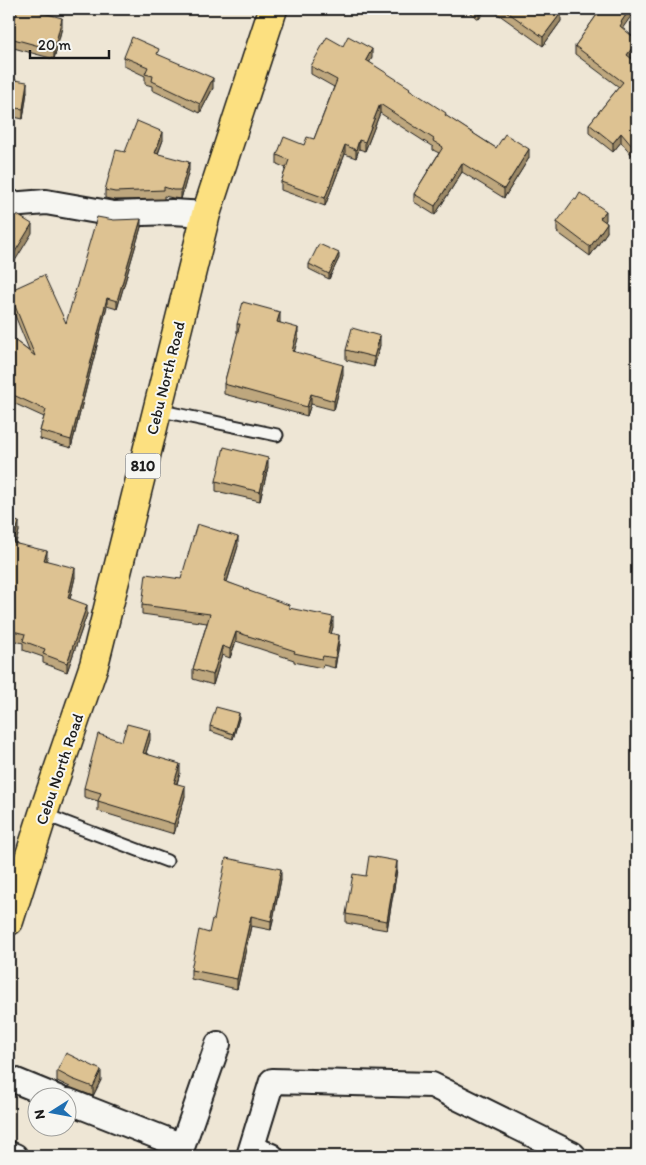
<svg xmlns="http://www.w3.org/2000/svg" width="646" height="1165" font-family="Itim,sans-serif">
<rect width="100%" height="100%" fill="#eee6d5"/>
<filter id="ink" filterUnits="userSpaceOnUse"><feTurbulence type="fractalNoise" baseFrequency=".02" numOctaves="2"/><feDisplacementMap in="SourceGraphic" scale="10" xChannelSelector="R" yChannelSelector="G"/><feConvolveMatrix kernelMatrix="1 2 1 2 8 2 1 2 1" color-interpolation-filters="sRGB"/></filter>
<g filter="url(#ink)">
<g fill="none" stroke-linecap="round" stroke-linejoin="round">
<g stroke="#1c1c1c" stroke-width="15">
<path id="lane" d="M157,410L277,435
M43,814L167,861"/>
</g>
<g stroke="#1c1c1c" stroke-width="28">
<path id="street" d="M9,205L46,202L114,214L172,212L206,214
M9,1078L58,1098
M68,1101L182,1146
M252,1148L271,1156
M9,1154L15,1156
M179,1156L218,1044
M249,1156L272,1081L432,1085L572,1154L574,1156"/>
</g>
<g stroke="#1c1c1c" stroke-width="31">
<path id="highway" d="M9,921L43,814L94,665L206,214L273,9"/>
</g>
<use href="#lane" stroke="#f6f6f2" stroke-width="11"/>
<use href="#street" stroke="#f6f6f2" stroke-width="24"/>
<use href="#highway" stroke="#fce080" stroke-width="28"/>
</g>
<path fill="#bea77e" stroke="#1c1c1c" d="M464,9H486L479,19Z
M491,9H555L561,21L543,46Z
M601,9H636L622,28L637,40V50L631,58L637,63V161L621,142L613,152L589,133V124L619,87L575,54V46Z
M62,27L54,59L10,47V38Z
M343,46L372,58L369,62L446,116L496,148L529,158L504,198L462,172L435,215L414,202V194L439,153L433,150V147L380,113L365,151L359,149L356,158L345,154L325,206L281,190V182L286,168L277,164V155L304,145L314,139L334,87L311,74V66Z
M159,55L213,88L200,113L152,90V86L145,84V76L124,66V57Z
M9,79L27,91L23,119L9,116Z
M163,140L158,154L189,170L181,199L173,198L164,196V199L115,200L105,198V190L125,152Z
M606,220L605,221L607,232L590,256L557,232V222Z
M141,227L117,309L107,306L71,448L40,439V431L44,417L9,401V336L30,352L9,301V291L66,323Z
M339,258L329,279L309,269V264Z
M280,322V323L298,338L294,352L343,374L334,410L311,404L307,416L224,394V384L238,333H237V324Z
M380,345L374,367L346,360V350Z
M268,467L260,501L216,491V481Z
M9,519L19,531L16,543L75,577L70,599L87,614L67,672L43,663V657L23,650V643L9,639Z
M238,546L227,582L289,608L333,627L331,633L339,644L335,668L323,665L322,668L294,662V660L236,641L230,658L222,655L213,685L193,679V669L207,623L142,614V605L181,579Z
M239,718L233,739L210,731V726Z
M150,740L146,753L180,773L177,784L185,796L174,834L98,811V801L84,797V788L122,741Z
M397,870L387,930L346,923V914L366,876Z
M281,879L271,930L251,926L237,989L191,979V970L209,933L214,920Z
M57,1071L101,1080L93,1096L72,1088L57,1081Z"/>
<path fill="#9b8866" stroke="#1c1c1c" d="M481,9H486L479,19V11Z
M630,9H636L622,29L620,26L621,22Z
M561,13V21L543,46V37Z
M62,18V27L54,59V50Z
M637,41V50L627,64V55Z
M372,49V58L366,68V60Z
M213,78V88L200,113V104Z
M27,82V91L23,119V109Z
M380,104V113L365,151V142Z
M163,132V140L155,161V153Z
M621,133V142L613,152V143Z
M359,140V149L356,158V150Z
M345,145V154L325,206V198Z
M529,149V158L504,198V189Z
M189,162V170L181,199V190Z
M462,163V172L435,215V206Z
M606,211V220L600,228V218Z
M141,219V227L117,309V301Z
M607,223V232L590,256V247Z
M32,224V233L10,269H9V260Z
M339,253V258L329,279V274Z
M107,298V306L71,448V440Z
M280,312V322L277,332V322Z
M298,328V338L292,360V351Z
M380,336V345L374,367V357Z
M343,365V374L334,410V401Z
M311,394V404L307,416V407Z
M268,458V467L260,501V492Z
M19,522V531L13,552V543Z
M238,537V546L224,591V581Z
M47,551V560L44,569V560Z
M75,568V577L68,607V598Z
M87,605V614L67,672V663Z
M333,617V627L329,642V633Z
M236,632V641L230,658V649Z
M339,635V644L335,668V658Z
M222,646V655L213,685V675Z
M239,713V718L233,739V734Z
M150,730V740L143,762V753Z
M180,764V773L174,792V783Z
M185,786V796L174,834V824Z
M397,861V870L387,930V921Z
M281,869V879L271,930V921Z
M251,916V926L237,989V979Z
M101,1070V1080L93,1096V1087Z"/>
<path fill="#ddc292" stroke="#1c1c1c" d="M17,9H29L62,18L54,50L10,38Z
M503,9H555L561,13L543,37Z
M601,9H630L621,22L622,23L620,26L637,40V41L627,55L637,63V152L621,133L613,143L589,124L623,82L575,46Z
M348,36L372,49L366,60L410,88L409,89L446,113L445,115L496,148L505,134L529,149L504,189L462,163L435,206L414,194L443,147L433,141L434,139L380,104L365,142L359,140L356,150L345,145L325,198L281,182L289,160L277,155L284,137L304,145L307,137L314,139L337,80L311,66L327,37L343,46Z
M132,37L159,49L157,54L213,78L200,104L152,81L153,76L145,74L148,67L124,57Z
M9,79L27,82L23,109L9,107Z
M137,121L163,132L155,153L189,162L181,190H173L164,187V190L115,192L105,190L116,150L125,152Z
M580,193L606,211L600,218L607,223L590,247L557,222L574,199L576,200Z
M9,210L32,224L10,260H9Z
M97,217L114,220L141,219L117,301L107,298L71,440L40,431L46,410L9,393V336L35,356L9,291L44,275L66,323Z
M319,244L339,253L329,274L309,264Z
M243,302L280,312L277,322L298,328L292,351L343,365L334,401L311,394L307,407L224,384L240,324H237Z
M352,328L380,336L374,357L346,350Z
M224,447L268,458L260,492L216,481Z
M9,519L19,522L13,543L47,551L44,560L75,568L68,598L87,605L67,663L43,654L45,649L23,641L25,634L9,630Z
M197,524L238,537L224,581L249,590V591L289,605V608L333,617L329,633L339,635L335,658L323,656L322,659L294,653L295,651L236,632L230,649L222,646L213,675L193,669L210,614L142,605L146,574L181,579Z
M216,707L239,713L233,734L210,726Z
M127,724L150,730L143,753L180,764L174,783L185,786L174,824L98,801L101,793L84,788L98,734L122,741Z
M369,856L397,861L387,921L346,914L353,874L366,876Z
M226,858L281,869L271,921L251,916L237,979L191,970L199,930L209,933L212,919L214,920Z
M66,1053L101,1070L93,1087L72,1079L57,1071Z"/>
</g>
<g text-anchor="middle" stroke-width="4" stroke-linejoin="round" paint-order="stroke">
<rect fill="#f6f6f2" stroke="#5d5d5c" stroke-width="1" x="125.5" y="453.5" width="35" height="25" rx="4"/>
<g font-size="15" font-weight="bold" fill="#1c1c1c">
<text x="143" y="471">810</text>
</g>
<g font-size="16" fill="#1c1c1c" stroke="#f6f6f2">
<text transform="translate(165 378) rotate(-76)" y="6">Cebu North Road</text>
<text transform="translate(59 769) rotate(-71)" y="6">Cebu North Road</text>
</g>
</g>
<rect width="646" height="1165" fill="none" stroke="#f6f6f2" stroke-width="30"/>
<rect x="15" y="15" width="616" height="1135" fill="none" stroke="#1c1c1c" stroke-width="2" filter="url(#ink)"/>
<g transform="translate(52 1112) rotate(259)"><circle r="24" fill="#f6f6f2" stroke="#9f9f9c"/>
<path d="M0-4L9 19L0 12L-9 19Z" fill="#1f6fb2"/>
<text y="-8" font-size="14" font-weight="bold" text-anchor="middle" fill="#1c1c1c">N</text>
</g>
<path d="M30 50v8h79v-8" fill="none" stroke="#1c1c1c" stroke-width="2.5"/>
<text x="38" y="50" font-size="15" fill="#1c1c1c" stroke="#f6f6f2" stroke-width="4" paint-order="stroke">20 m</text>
</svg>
